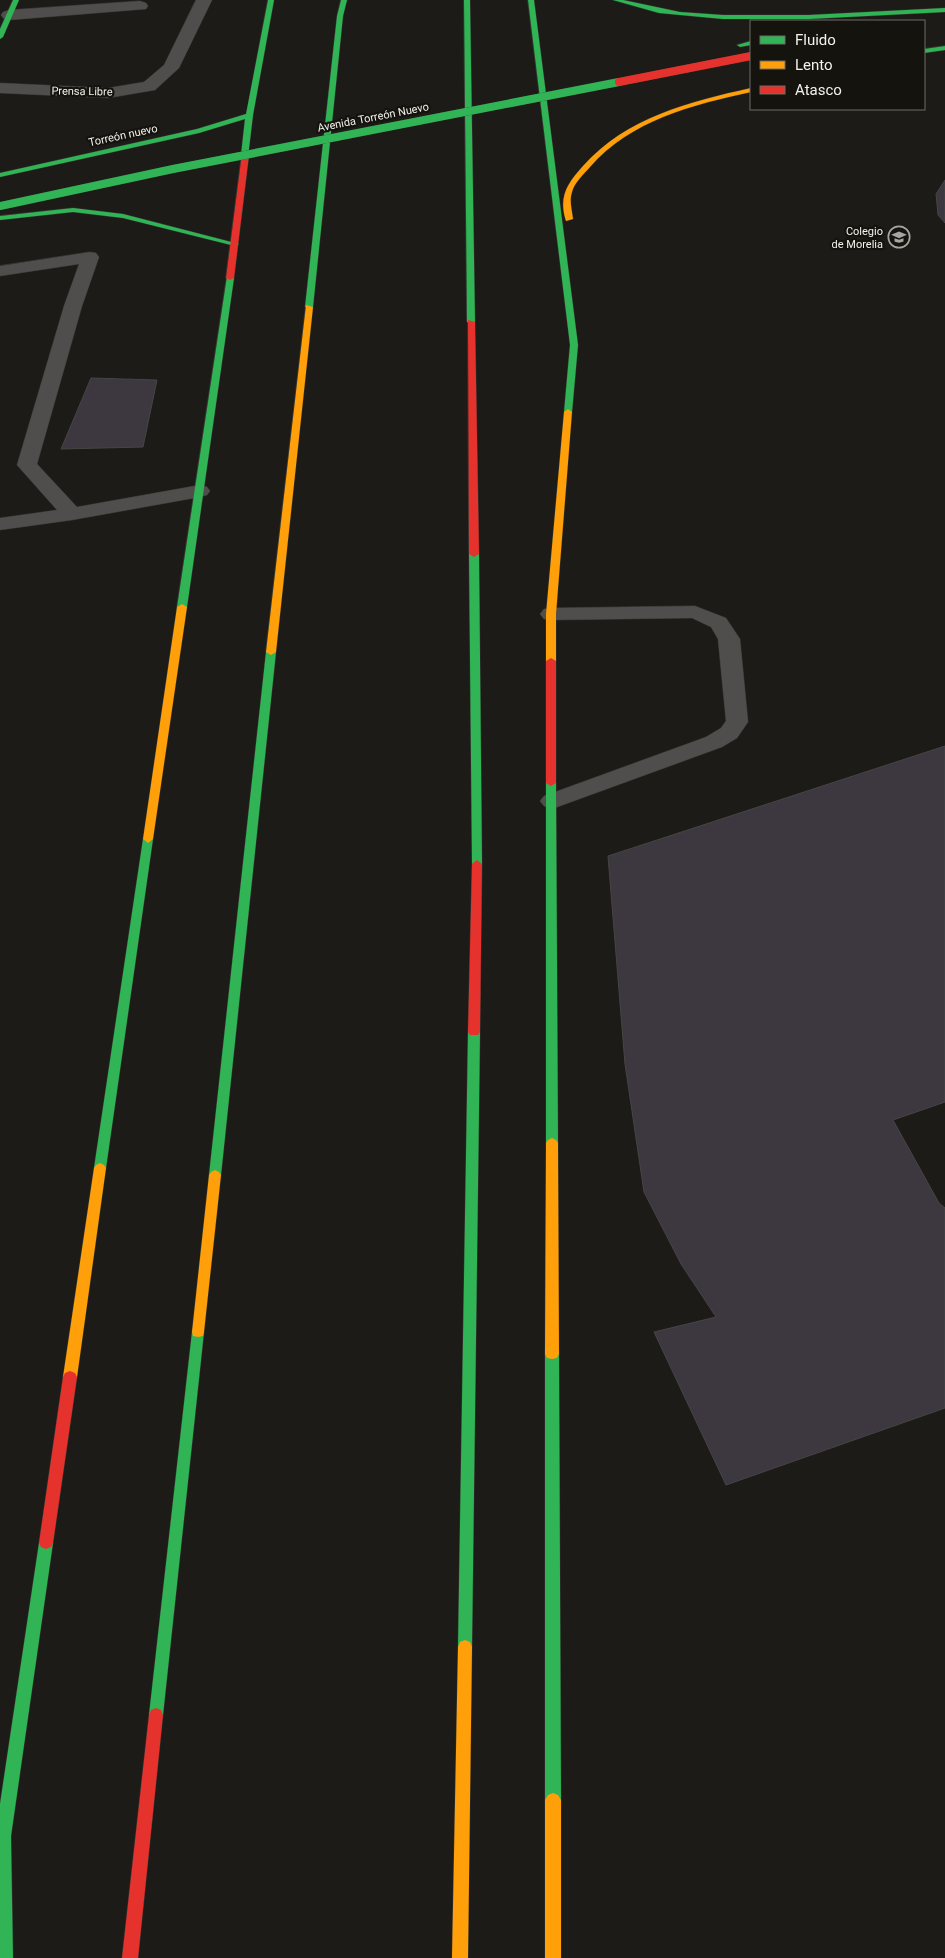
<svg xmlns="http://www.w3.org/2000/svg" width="945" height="1958" font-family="Roboto,sans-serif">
<rect width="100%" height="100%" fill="#1d1b17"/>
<path fill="#3d3840" stroke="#464544" d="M945,180V223L938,215L936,194Z
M91,378L157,380L143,447L61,449Z
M945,746V1102L893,1120L939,1203L945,1208V1408L726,1485L654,1332L716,1317L681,1264L644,1192L625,1064L608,856Z"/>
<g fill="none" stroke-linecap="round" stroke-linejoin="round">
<g stroke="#363531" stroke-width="1">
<path id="lane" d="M90,252L96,253L99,257L82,306L37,464L77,507L200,485L207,487L210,491L207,495L200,497L72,520L0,530V518L57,510L17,465L64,306L79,264L0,276V266Z
M695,606L726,618L740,639L748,722L737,738L722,747L560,806L552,809L544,806L540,801L544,796L706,737L721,728L726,721L718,639L711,627L692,618L551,620L544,619L540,614L544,609L551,608Z"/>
</g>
<g stroke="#363531" stroke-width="1">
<path id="street" d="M196,0H212L179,68L155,90L108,98L0,93V83L108,88L144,82L164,65Z
M140,1L146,3L148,6L146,9L9,20L3,18L1,15L3,12L9,10Z"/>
</g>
<g stroke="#363531" stroke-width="1">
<path id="fast" d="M13,0H19L3,37L0,39V29Z
M268,0H274L253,115L248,157L241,155L245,119L199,133L0,177V173L197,129L246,114Z
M341,0H347L343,16L313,307L309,309L305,307L337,16Z
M464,0H470L475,322L471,324L467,322Z
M528,0H534L578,345L572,412L568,415L564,412L570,345Z
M613,0H623L680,12L723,15H809L945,8V12L809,19H723L659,13Z
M751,41V45L740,47L737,45Z
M945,46V50L924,53V49Z
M73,208L123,214L239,244L235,246L123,218L73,212L0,220V216Z
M227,276L234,278L187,607L182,610L177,607Z
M474,551L479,554L482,864L477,868L472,864L469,554Z
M271,649L276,652L221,1175L219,1178H211L209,1175L266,652Z
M551,780L556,783L558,1143L556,1146H548L546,1143V783Z
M148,835L153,839L106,1168L104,1171H96L94,1168L143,839Z
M474,1028L478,1029L480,1032L472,1647L470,1652L465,1654L460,1652L458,1647L468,1032L470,1029Z
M198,1327L203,1328L204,1332L163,1715L161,1720L156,1722L151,1720L149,1715L192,1332L193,1328Z
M552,1349L557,1350L559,1354L561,1800L558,1805L553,1807L548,1805L545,1800V1354L547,1350Z
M46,1537L51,1539L53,1543L11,1836L13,1958H0V1804L39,1543L41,1539Z"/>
</g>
<g stroke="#363531" stroke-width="1">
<path id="slow" d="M751,88V92C692,105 631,120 590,167C584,174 574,183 572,192C569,201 572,210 573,219L566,221C558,196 568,183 583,166C627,117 689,102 751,88Z
M306,305L313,307L276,652L271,655L266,652Z
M568,409L572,412L556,614V661L551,664L546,661V614L564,412Z
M182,604L187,607L153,839L148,843L143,839L177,607Z
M552,1138L556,1140L558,1143L559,1354L557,1358L552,1359L547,1358L545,1354L546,1143L548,1140Z
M100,1163L104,1165L106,1168L77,1377L75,1381L70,1383L65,1381L63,1377L94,1168L96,1165Z
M215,1170L219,1172L221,1175L204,1332L203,1336L198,1337L193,1336L192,1332L209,1175L211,1172Z
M465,1640L470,1642L472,1647L468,1958H452L458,1647L460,1642Z
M553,1793L558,1795L561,1800V1958H545V1800L548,1795Z"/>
</g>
<g stroke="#363531" stroke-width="1">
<path id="jam" d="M242,153L249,155L234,278L230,280L226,278Z
M468,320L475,322L479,554L474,557L469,554Z
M551,658L556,661V783L551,786L546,783V661Z
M477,860L482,864L480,1032L478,1035H470L468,1032L472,864Z
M70,1371L75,1373L77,1377L53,1543L51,1547L46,1549L41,1547L39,1543L63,1377L65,1373Z
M156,1708L161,1710L163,1715L138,1958H122L149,1715L151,1710Z"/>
</g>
<use href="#lane" fill="#4f4e4c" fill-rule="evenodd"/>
<use href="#street" fill="#4f4e4c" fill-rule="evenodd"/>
<use href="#fast" fill="#30b455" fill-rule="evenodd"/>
<use href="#slow" fill="#ff9f0a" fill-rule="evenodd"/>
<use href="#jam" fill="#e5322d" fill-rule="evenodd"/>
<g stroke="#363531" stroke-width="8" stroke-linecap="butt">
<path id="fast-bridge" d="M0,206L173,169L619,82"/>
</g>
<g stroke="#363531" stroke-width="8" stroke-linecap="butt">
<path id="jam-bridge" d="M619,82L751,56"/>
</g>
<use href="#fast-bridge" stroke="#30b455" stroke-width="8"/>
<use href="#jam-bridge" stroke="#e5322d" stroke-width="8"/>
</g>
<defs>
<g id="university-ring" transform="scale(1.125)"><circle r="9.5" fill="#15130d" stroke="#a8a6a1" stroke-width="1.5"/><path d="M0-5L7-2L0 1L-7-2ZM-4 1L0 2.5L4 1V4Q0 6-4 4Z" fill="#a8a6a1"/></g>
</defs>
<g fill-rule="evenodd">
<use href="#university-ring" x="899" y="237"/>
</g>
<g text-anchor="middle" stroke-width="4.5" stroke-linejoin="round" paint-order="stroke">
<g font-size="11" fill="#f3f1ec" stroke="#15130d">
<text transform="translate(82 91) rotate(1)" y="4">Prensa Libre</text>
<text transform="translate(373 117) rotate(-11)" y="4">Avenida Torreón Nuevo</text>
<text transform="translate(123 135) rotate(-12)" y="4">Torreón nuevo</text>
</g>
<g font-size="11" fill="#f3f1ec" stroke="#15130d" text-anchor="end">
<text x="883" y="235">Colegio<tspan x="883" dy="13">de Morelia</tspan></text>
</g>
</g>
<rect x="750" y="20" width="175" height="90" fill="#15130d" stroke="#6e6c66"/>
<rect x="760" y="36" width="25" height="8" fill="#30b455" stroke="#6e6c66"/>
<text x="795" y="45" font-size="15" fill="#f3f1ec">Fluido</text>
<rect x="760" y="61" width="25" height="8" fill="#ff9f0a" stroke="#6e6c66"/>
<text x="795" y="70" font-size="15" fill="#f3f1ec">Lento</text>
<rect x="760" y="86" width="25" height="8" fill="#e5322d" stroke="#6e6c66"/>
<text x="795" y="95" font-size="15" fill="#f3f1ec">Atasco</text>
</svg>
